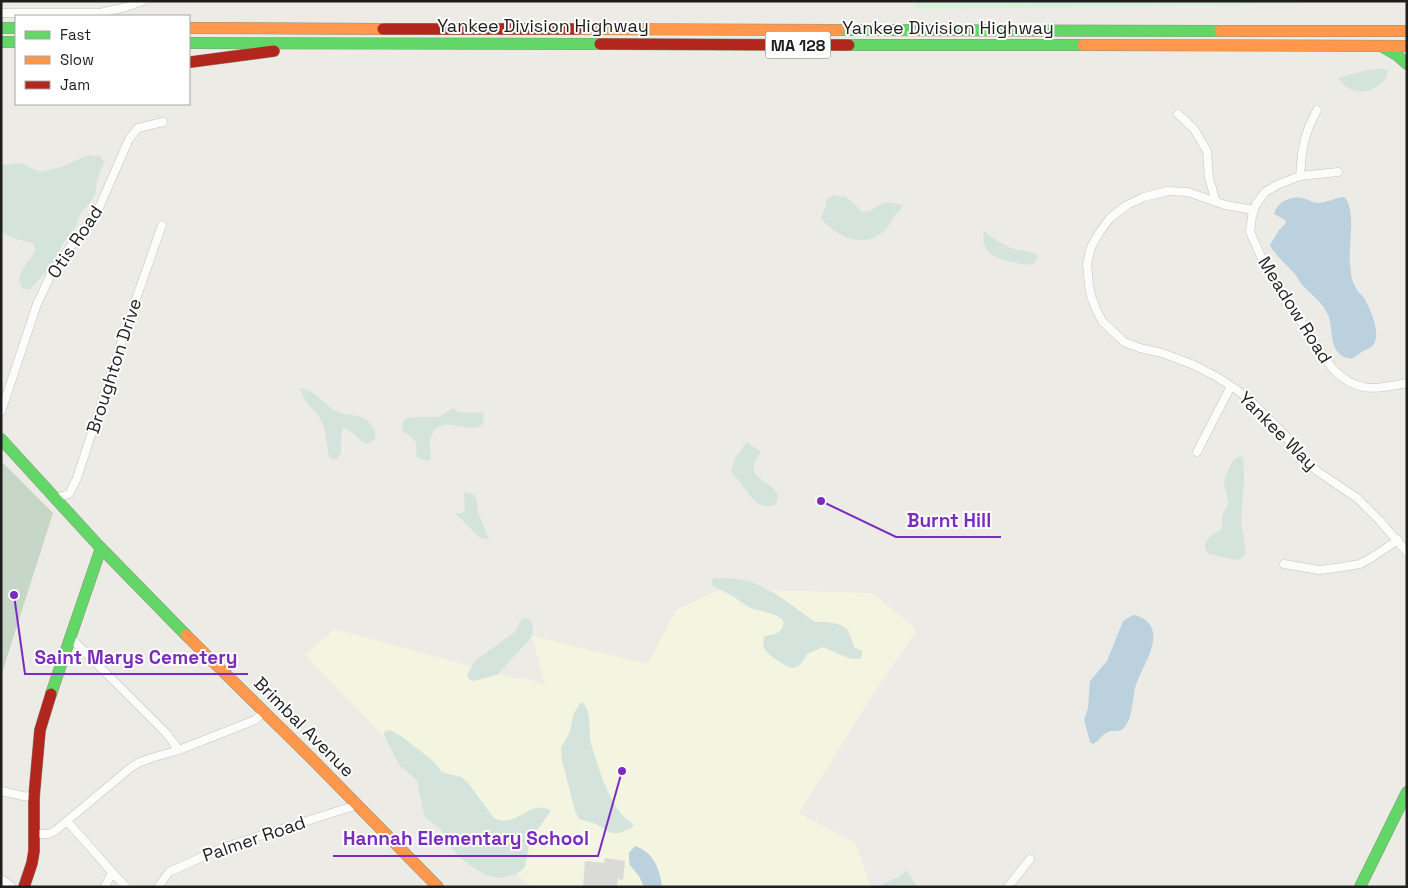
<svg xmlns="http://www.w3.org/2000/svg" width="1408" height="888" font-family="'Space Grotesk',sans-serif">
<rect width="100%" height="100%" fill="#ecebe6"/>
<path fill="#f3f5e1" d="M721,589L872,593L914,627L915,633L881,682L799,813L855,843L871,887H530L305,655L334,629L515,678H525L545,685L532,636L648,664L676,610Z"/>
<path fill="#dadad8" d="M605,858L625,861L623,880L618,879L617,887H583L585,861L604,863Z"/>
<path fill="#d4e3dc" d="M1377,69H1383L1387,70C1388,77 1385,80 1380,84C1367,96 1347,93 1338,78L1364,71Z
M88,155L100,156L104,162L96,184V192L92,200L81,213L76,226L62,245L54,263L30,289H23C12,274 31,262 36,249L32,243L16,239L1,232V165L21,163L40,172L62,167Z
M833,195L846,197L863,212C881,211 877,196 903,206C900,210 896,214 893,218C890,223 889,227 884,231C868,246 846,241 831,228C827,225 823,222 821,217L825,209L826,200Z
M984,231C994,239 1003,246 1015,249C1026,252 1028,249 1038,256L1033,264C1026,265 1020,264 1013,262C995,259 980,252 984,231Z
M302,388C318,392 323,404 336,411C349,418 361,411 371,425C375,430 376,433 375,439L368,444C358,442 354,430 343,428L341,435V453L337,459H332L329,457L324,426L318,415L306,402L300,389Z
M453,408L458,412L484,413L483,422L481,426C465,433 445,415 433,432C431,436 430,439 430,443C429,449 431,454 431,459C426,462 422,459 417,457C416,453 417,447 416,443C413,433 395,435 405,419L413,417H439Z
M747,442L761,452C742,480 765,475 778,495L776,504C759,512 749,495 741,483C738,479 734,476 731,471L735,458Z
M1238,457H1243L1244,479L1241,523L1246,553C1243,557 1241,559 1236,560L1209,554C1197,543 1214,534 1222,528V516L1228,504C1227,486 1219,485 1230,467C1232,462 1233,460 1238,457Z
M464,492L473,494L476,497L479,515L489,539L480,538L455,513H462L465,510Z
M713,578L739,579L752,582L776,594L815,622H828L841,625L848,630L854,647L862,651V655L860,659H851L823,647L807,654C803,661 798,671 788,667C777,659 757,652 765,636C772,635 779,634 782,628C791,614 757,611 751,608C745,605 740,601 734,597C727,593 720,590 713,586L712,582Z
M524,618L529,619L532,622L533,631L530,639L497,675L473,681L469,679L467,675L471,668L476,660L515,632L521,620Z
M582,702C593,712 588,731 591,744C600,770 609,809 633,824L632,828L619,833H611L596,824L579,819L575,811L562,760L561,747L570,732L573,715L580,703Z
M390,730L401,736L432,760L441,771L444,773L461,777L468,783L494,818C517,830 530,797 551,811L530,840L525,866C522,872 516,874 510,876C505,877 500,878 494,877C479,874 457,857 448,843C446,839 444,834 441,830C436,824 428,821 424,815L417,780L400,766L386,739L384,735L385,731Z
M907,870L917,887H836L878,886L900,876Z"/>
<path fill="#c6d7c8" d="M1,461L53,513L1,676Z"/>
<path fill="#d5f2d9" d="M918,1H1295L1298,4L913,9Z"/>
<path fill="#bbd1de" d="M1344,197C1357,209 1348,247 1350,264C1351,271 1351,280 1355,286C1357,291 1361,294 1364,298C1370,308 1382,334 1373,345C1371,348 1366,350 1363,351C1357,355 1354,360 1347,358C1328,352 1334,330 1328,315C1323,303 1313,296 1304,287C1300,283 1298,278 1295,274C1287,266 1279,258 1272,249L1270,245L1279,230L1286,223L1285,220L1274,214C1277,202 1290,196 1302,198C1307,199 1312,202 1317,203C1326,203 1335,198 1344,197Z
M1135,615C1173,627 1141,666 1135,688C1132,701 1133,719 1123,729C1119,732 1112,730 1108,732C1101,735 1099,741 1093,744L1090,742L1084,720L1088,708L1090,681L1107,661L1123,621L1131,616Z
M635,846C653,852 660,868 662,887H644L639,876L630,865L629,861V853Z"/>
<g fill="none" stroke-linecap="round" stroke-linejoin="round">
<g stroke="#c3c3c1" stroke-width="9">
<path id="street" d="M1,13H100L126,7L143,1
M1178,114L1194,129L1207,151L1209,178L1216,202
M1338,172L1300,176L1279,184L1265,192L1256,204L1252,216L1250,232L1268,272L1332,368C1357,394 1374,389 1407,383
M1300,176C1301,167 1301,157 1303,148C1305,134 1311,122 1317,110
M1254,210L1225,205L1188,192L1168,191L1144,197L1127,205L1110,218L1099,233L1091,247L1087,264L1089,285L1091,296L1096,309L1102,321L1124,342L1140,348L1162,353L1194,365L1217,377L1237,390L1253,403L1284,434L1299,454L1317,471L1357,498L1379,520L1407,552
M1,412L37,304L53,270L98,210L129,139L138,128L163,122
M1197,452L1231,386
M55,498L69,494L77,478L127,325L162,225
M1284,564L1319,570L1343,567L1360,564L1371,558L1398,540
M71,638L166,733L179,750
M1,791L23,796L34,797
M67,821L112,872L105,887
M35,834H49L55,831L129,769L138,763L151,758L179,750L255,720L264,712
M112,872L126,887
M1,879L12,887
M158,887L169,872L222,848L357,805
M1008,887L1030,859"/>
</g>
<g stroke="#90957f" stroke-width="12">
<path id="fast" d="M1,28H16
M839,30L1220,31
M1,42H16
M189,43L600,44
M849,45H1083
M1383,47L1397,55L1407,64
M1,439L98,545L186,635
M51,694L101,548
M1360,887L1407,792"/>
</g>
<g stroke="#90957f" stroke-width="12">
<path id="slow" d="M189,28L383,29
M577,29L839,30
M1220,31H1407
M1083,45L1407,46
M186,635L312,759L438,887"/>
</g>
<g stroke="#90957f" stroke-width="12">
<path id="jam" d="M383,29H577
M600,44L849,45
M191,62L274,51
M24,887L32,863L34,851V797L40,730L51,694"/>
</g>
<use href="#street" stroke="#fcfcfb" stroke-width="8"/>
<use href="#fast" stroke="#63d668" stroke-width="11"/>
<use href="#slow" stroke="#ff974d" stroke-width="11"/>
<use href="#jam" stroke="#b3261e" stroke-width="11"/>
</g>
<g text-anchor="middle" stroke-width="4" stroke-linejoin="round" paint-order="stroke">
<rect fill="#fff" stroke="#626262" stroke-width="1" x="765.5" y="31.5" width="65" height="27" rx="4"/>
<g font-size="16" font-weight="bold" fill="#1e1e1e">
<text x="798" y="51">MA 128</text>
</g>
<g font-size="18" fill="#1e1e1e" stroke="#fff">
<text x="543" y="32">Yankee Division Highway</text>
<text x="948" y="34">Yankee Division Highway</text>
<text transform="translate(75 242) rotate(-56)" y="6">Otis Road</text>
<text transform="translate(1295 310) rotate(58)" y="6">Meadow Road</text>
<text transform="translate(114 366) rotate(-72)" y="6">Broughton Drive</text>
<text transform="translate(1278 431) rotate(45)" y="6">Yankee Way</text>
<text transform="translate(304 727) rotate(45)" y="6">Brimbal Avenue</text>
<text transform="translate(254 839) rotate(-19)" y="6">Palmer Road</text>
</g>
</g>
<path fill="none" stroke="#7b2cbf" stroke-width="2" d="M821 501L896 537H1001M14 595L25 674H248M622 771L598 856H333"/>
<g fill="#7b2cbf" stroke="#fff" stroke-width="2">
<circle cx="821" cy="501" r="5"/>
<circle cx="14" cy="595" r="5"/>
<circle cx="622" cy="771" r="5"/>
</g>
<g font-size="19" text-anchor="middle" font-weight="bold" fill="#7b2cbf" stroke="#fff" stroke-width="4" stroke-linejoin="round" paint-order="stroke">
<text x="949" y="527">Burnt Hill</text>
<text x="136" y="664">Saint Marys Cemetery</text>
<text x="466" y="845">Hannah Elementary School</text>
</g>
<rect width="1408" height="888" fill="none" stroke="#1e1e1e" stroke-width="5"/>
<rect x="15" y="15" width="175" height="90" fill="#ffffff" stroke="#a5a5a5"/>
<rect x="25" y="31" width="25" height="8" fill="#63d668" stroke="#a5a5a5"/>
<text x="60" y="40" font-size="15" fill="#1e1e1e">Fast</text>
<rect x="25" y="56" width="25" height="8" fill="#ff974d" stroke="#a5a5a5"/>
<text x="60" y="65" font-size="15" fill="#1e1e1e">Slow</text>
<rect x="25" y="81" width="25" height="8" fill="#b3261e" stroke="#a5a5a5"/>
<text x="60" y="90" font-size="15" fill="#1e1e1e">Jam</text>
</svg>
